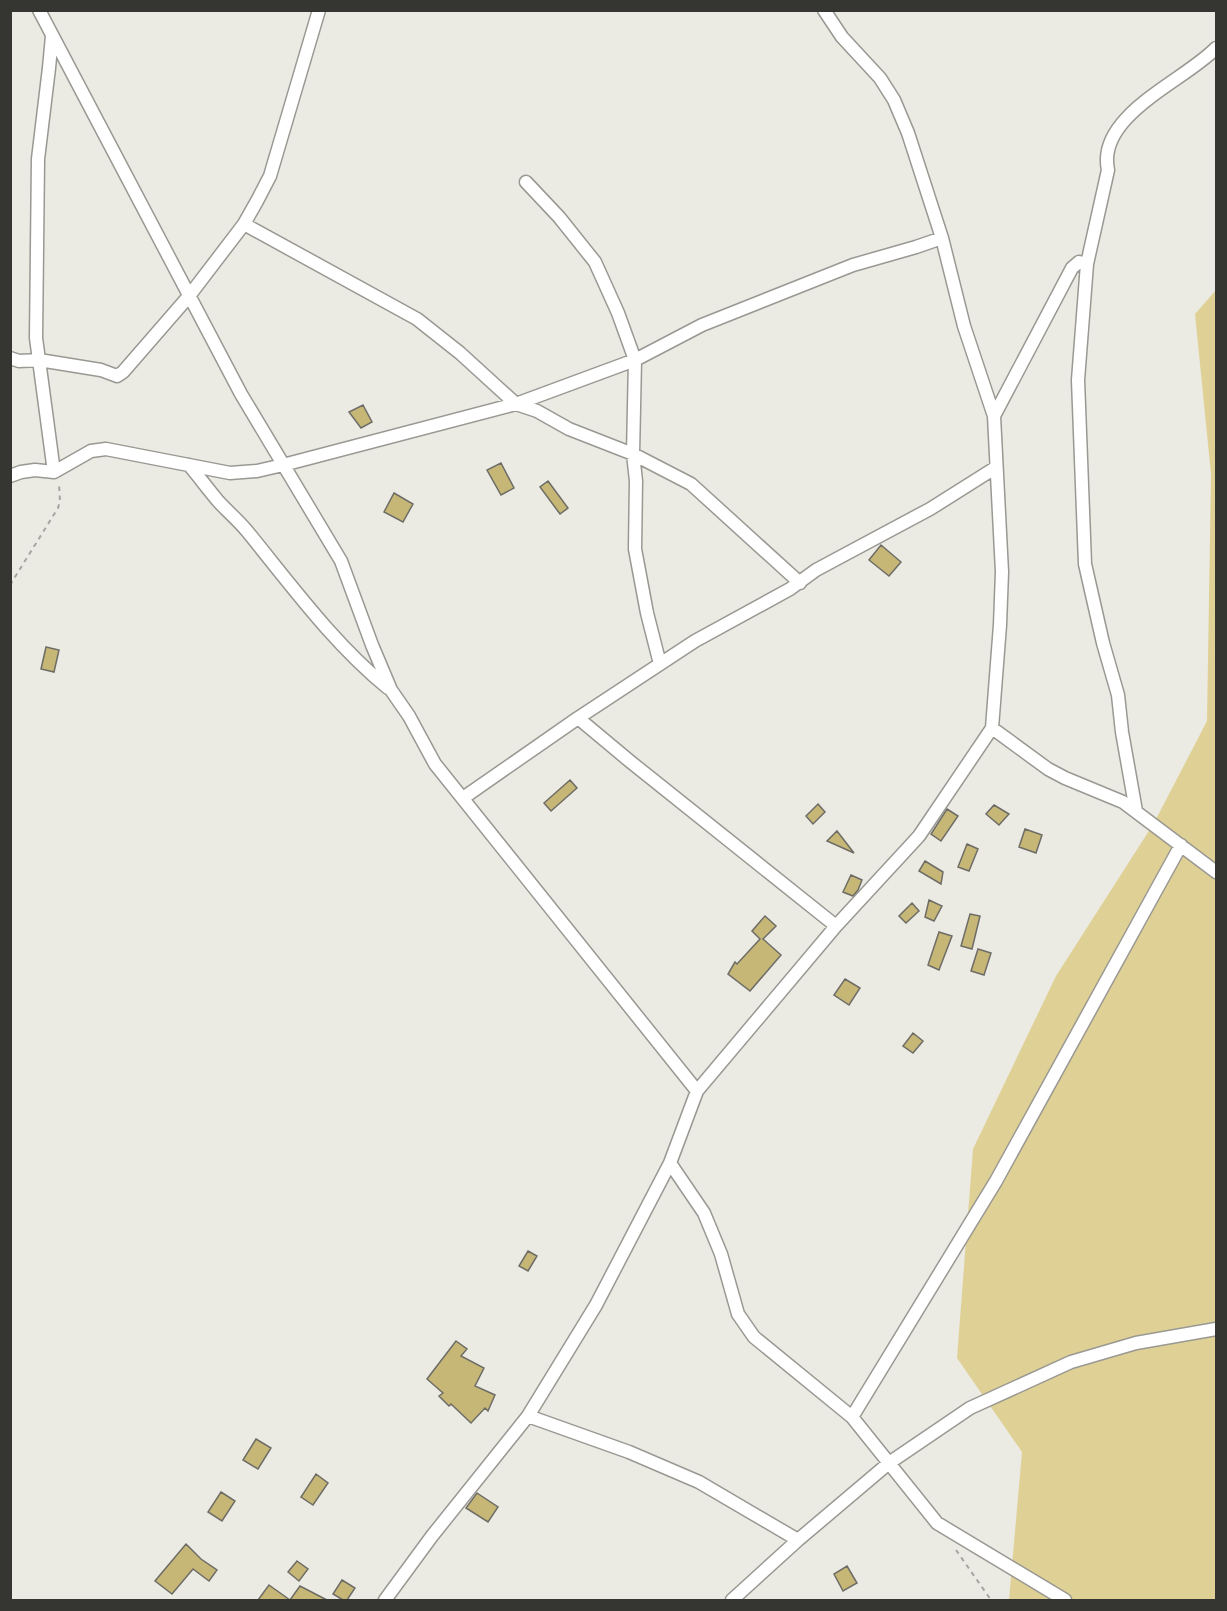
<svg xmlns="http://www.w3.org/2000/svg" width="1227" height="1611" font-family="'Titillium Web',sans-serif">
<rect width="100%" height="100%" fill="#ebeae3"/>
<path fill="#dfd195" d="M1216,290V1600H1009L1022,1452L957,1358L973,1149L1056,976L1154,823L1207,721L1211,474L1195,314Z"/>
<path fill="#c6b776" stroke="#6d6c66" stroke-width="1.5" d="M363,405L372,422L361,428L349,412Z
M501,463L514,488L501,495L487,470Z
M548,481L568,508L560,514L540,487Z
M394,493L413,504L403,522L384,512Z
M881,545L901,562L889,576L869,560Z
M46,647L59,650L54,672L41,669Z
M570,780L577,788L551,811L544,803Z
M818,804L825,812L813,824L806,816Z
M994,805L1009,814L999,825L986,814Z
M947,809L958,816L941,841L931,834Z
M1025,829L1042,835L1036,853L1019,847Z
M837,831L854,853L827,841Z
M967,844L978,849L969,871L958,867Z
M925,861L943,872L941,884L919,871Z
M851,875L862,880L858,890L853,896L843,892Z
M929,900L942,906L934,921L925,917Z
M912,903L919,911L906,923L899,916Z
M970,914L980,916L972,949L961,946Z
M765,916L776,926L763,939L781,955L750,991L728,974L735,962L737,964L760,939L752,931Z
M939,932L952,936L939,970L928,965Z
M978,949L991,953L984,975L971,971Z
M845,979L860,988L849,1005L834,995Z
M913,1033L923,1041L913,1053L903,1046Z
M528,1251L537,1256L528,1271L519,1266Z
M456,1341L467,1349L461,1356L484,1368L475,1386L495,1395L488,1411L485,1408L471,1423L451,1404L449,1406L439,1396L443,1393L427,1379Z
M256,1439L271,1448L258,1469L243,1460Z
M316,1474L328,1483L313,1505L301,1497Z
M221,1492L235,1501L222,1521L208,1512Z
M477,1493L498,1507L488,1522L466,1508Z
M186,1544L201,1559L217,1570L209,1581L193,1569L172,1594L155,1581Z
M297,1561L308,1569L299,1581L288,1572Z
M847,1566L857,1583L843,1591L834,1574Z
M342,1580L355,1588L347,1600H343L333,1594Z
M269,1585L290,1600L300,1586L327,1600H258Z"/>
<g fill="none" stroke-linecap="round" stroke-linejoin="round">
<g stroke="#9a9892" stroke-width="15">
<path id="street" d="M39,10L241,394L341,561L372,645L391,690L409,716L435,764L697,1091
M52,36L49,68L38,159L36,338L39,360L101,370L117,376L123,372L189,296L244,224L257,201L270,176L319,10
M526,182L559,217L595,262L618,313L635,360L633,454L636,481L635,549L647,613L660,664
M244,224L417,319L460,353L516,404L537,411L569,429L633,454L691,484L800,583
M10,358L19,361L39,360L54,472
M994,416L1072,268L1079,262L1087,264
M189,465C199,477 208,489 218,501C227,511 238,520 247,531C291,585 333,643 388,688
M10,476L21,472L35,470L54,472L91,451L106,449L230,473L257,471L283,465L516,404L635,360L702,325L853,265L916,247L942,238
M578,718L695,641L790,589L816,570L844,555L930,509L995,468
M992,728L1048,769L1065,778L1123,802L1216,872
M463,798L578,718L632,763L836,926
M1136,811L1122,732L1118,695L1103,643L1085,564L1078,380L1087,264L1108,170C1096,115 1186,80 1216,48
M670,1163L704,1213L721,1254L738,1314L754,1337L852,1417L937,1523L1065,1600
M528,1416L629,1452L699,1482L798,1540
M852,1417L996,1181L1181,845
M385,1600L432,1536L528,1416L596,1305L670,1163L697,1091L836,926L919,836L992,728L1000,625L1002,572L994,416L964,326L942,238L908,133L894,100L880,78L842,37L824,10
M732,1600L798,1540L889,1463L970,1408L1071,1362L1136,1343L1216,1329"/>
</g>
<path stroke="#a6a5a0" stroke-width="2" stroke-dasharray="4.5 4.5" stroke-linecap="butt" d="M10,585L58,508L60,501L59,484
M956,1550L991,1600"/>
<use href="#street" stroke="#fff" stroke-width="12"/>
</g>
<rect width="1227" height="1611" fill="none" stroke="#353532" stroke-width="24"/>
</svg>
